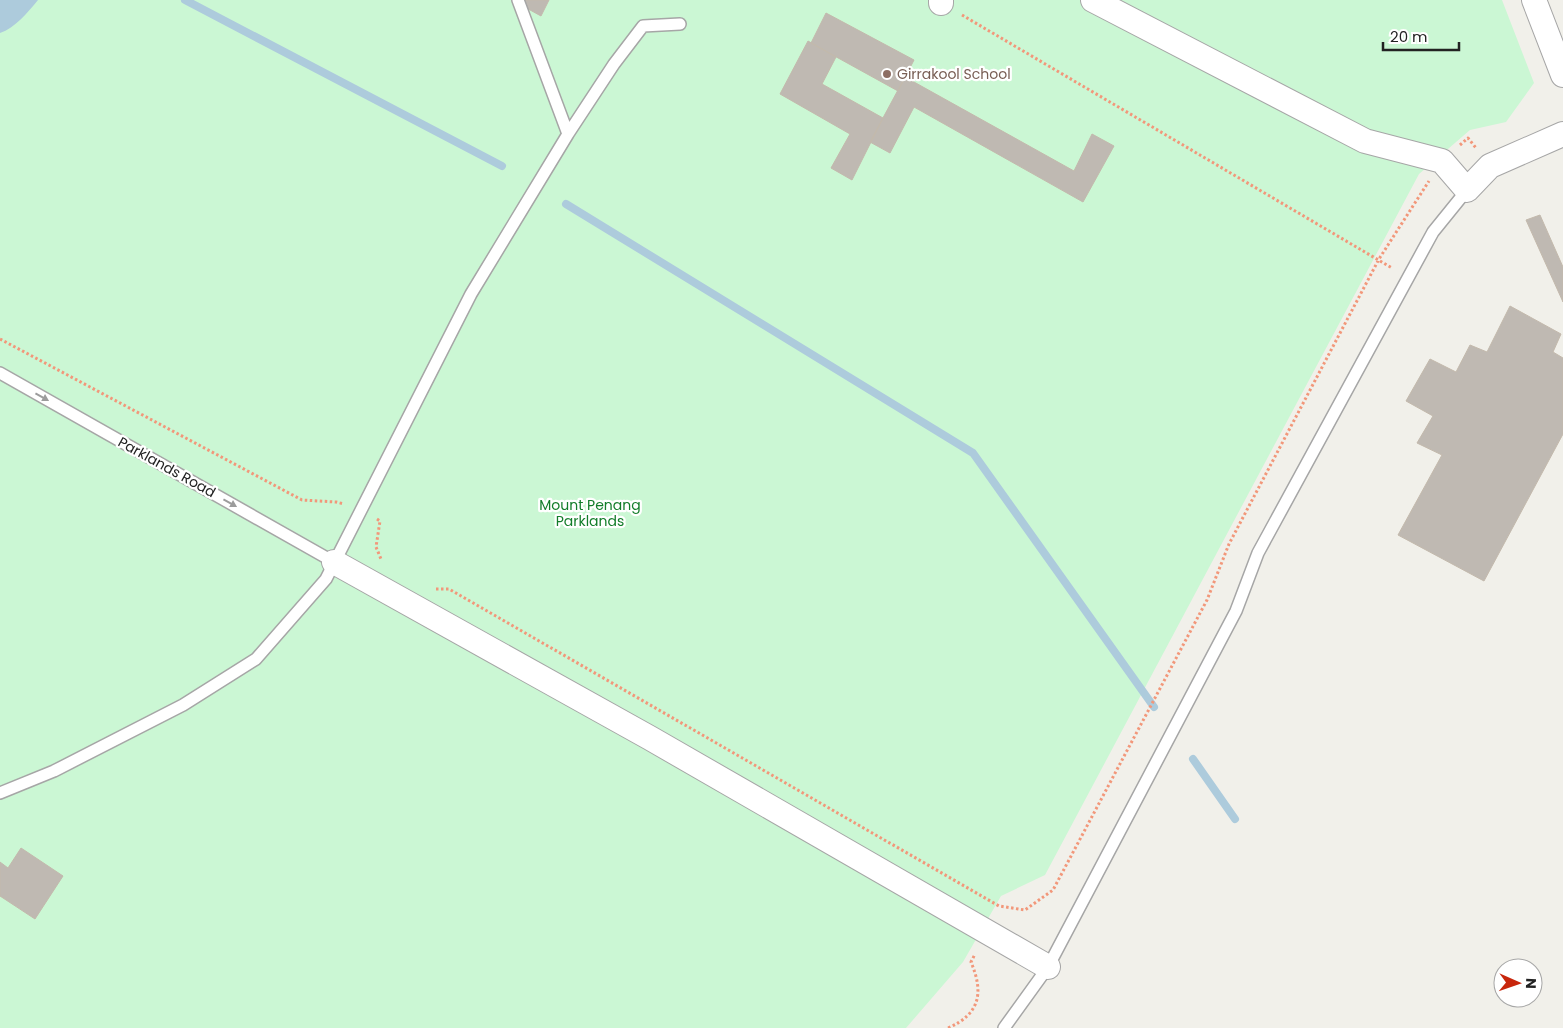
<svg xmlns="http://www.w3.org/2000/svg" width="1563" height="1028" font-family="Poppins,sans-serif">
<rect width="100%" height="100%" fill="#f1f0ea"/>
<path fill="#cbf7d4" d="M0,0H1502L1534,83L1506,122L1470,130L1419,174L1045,875L1001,896L963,962L906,1028H0Z"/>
<path fill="#adcbdc" d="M0,0H38C28,12 15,28 0,33Z"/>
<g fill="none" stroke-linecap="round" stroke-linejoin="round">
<path stroke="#adcbdc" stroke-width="8" d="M185,0L502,166
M566,204L973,453L1154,707
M1193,759L1235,819"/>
</g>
<path fill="#bfb9b2" stroke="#c3b9ac" d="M524,0H549L541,16L521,5Z
M826,13L914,60L898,91L811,43Z
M808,41L836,57L822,84L883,118L852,180L831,168L850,134L780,94Z
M905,77L1074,171L1092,134L1114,146L1083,202L914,107L890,153L870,142Z
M1540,215L1563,267V302L1526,220Z
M1510,306L1561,334L1553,352L1563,358V434L1484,581L1398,535L1442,455L1417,443L1433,416L1406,401L1430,359L1456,372L1470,345L1487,352Z
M21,848L63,876L35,919L0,896V862L8,868Z"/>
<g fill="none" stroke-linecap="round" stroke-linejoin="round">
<g stroke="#a6a6a6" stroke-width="14">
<path id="service" d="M518,0L568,134
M0,373L334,562
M0,793L54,771L183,705L256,659L326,579L471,294L568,134L614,64L643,26L680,24
M1004,1028L1048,967L1236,611L1258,553L1433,232L1467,190"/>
</g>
<g stroke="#a6a6a6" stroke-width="26">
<path id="minor" d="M941,0V3
M1093,0L1365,141L1442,161L1467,190L1490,166L1563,134
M1534,0L1563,75
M334,562L650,738L1048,967"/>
</g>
<path stroke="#f2977a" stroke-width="3" stroke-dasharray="2.5 2.5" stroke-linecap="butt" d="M962,15L1392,268
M1460,145L1468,138L1476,148
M0,339L302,500L336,502L344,504
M377,519L380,521L376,547L381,559
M436,589H449L999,906L1025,910L1053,890L1207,600L1229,544L1379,259L1429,181
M948,1028C980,1014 984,993 971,962L975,954"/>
<use href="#service" stroke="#fff" stroke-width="11"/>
<use href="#minor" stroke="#fff" stroke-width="24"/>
</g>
<defs><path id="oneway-solid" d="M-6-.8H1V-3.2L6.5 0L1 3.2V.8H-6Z" transform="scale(1.25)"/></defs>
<g fill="#9c9c9c">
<use href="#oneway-solid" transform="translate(42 397) rotate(29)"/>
<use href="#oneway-solid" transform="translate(230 503) rotate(29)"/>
</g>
<circle fill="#8d6e63" stroke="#fff" stroke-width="2" cx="887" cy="74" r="5"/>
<g text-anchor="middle" stroke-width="4.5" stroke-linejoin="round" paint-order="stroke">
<g font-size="14" fill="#785e54" stroke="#fff" text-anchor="start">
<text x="897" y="79">Girrakool School</text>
</g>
<g font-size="14" fill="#222" stroke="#fff">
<text transform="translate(167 467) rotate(29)" y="5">Parklands Road</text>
</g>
<g font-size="14" fill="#137d2a" stroke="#fff">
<text x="590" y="510">Mount Penang<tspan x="590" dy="16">Parklands</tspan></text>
</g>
</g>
<g transform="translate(1518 983) rotate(92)"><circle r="24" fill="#ffffff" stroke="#a7a7a7"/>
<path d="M0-4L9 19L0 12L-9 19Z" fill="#c8260c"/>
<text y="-8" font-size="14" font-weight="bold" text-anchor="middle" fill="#222222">N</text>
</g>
<path d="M1383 42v8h76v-8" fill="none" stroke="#222222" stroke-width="2.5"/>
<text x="1390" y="42" font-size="15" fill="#222222" stroke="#ffffff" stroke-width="4" paint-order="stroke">20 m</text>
</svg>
